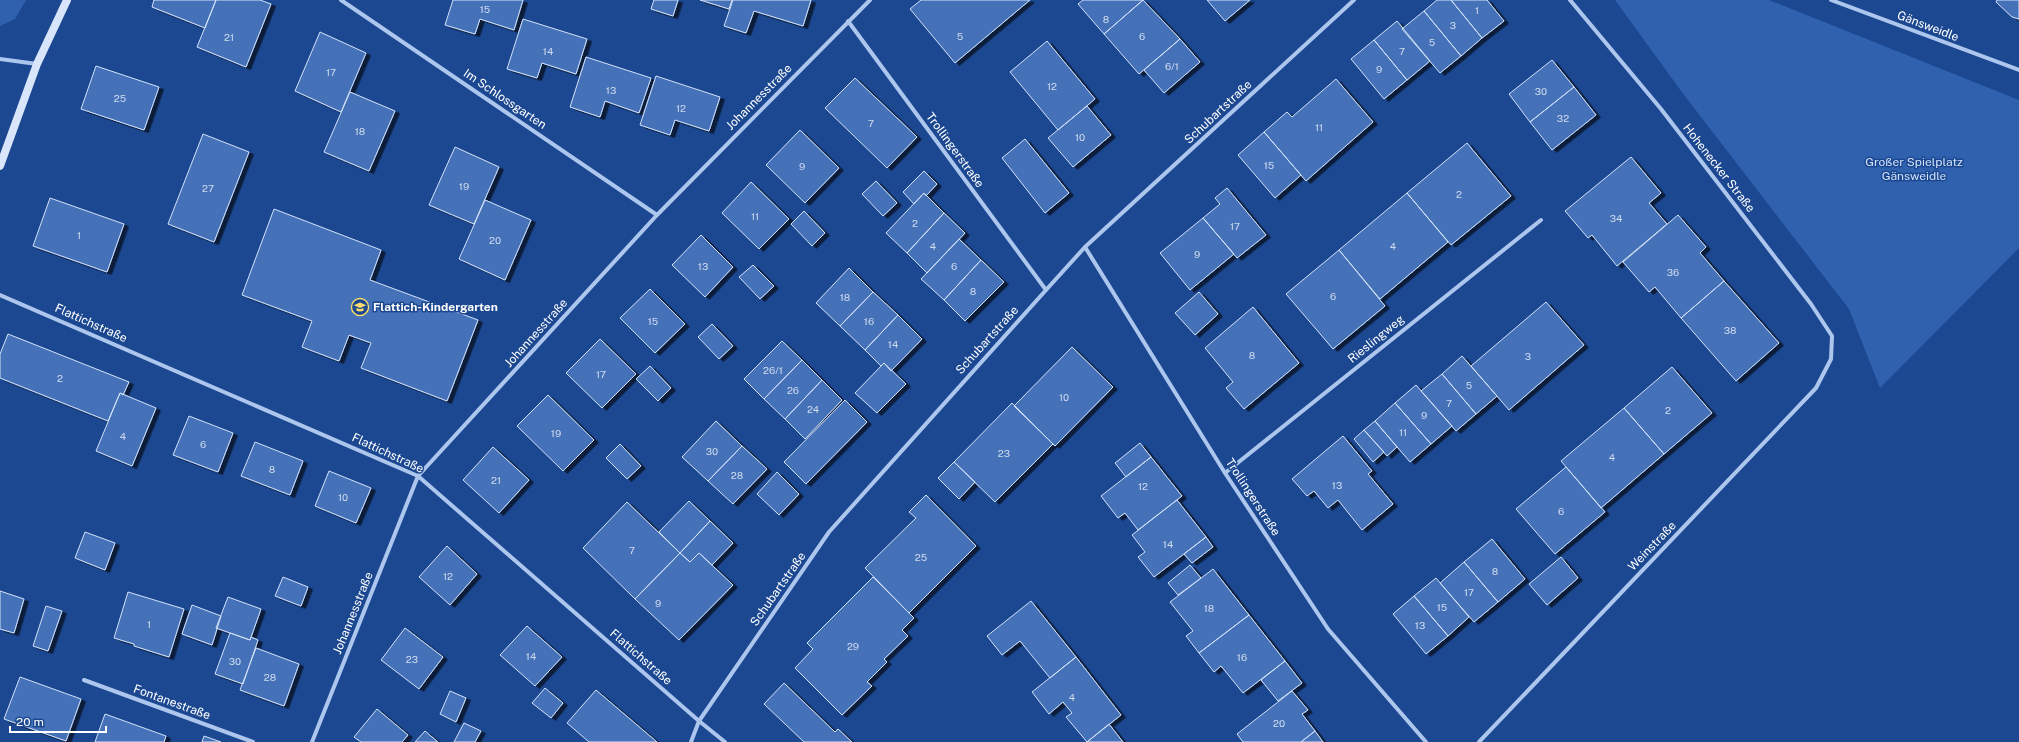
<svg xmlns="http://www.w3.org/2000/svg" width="2019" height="742" font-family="'Public Sans',sans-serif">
<defs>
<filter id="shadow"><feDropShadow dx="4.5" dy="2.5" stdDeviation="0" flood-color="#0009"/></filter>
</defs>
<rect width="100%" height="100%" fill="#1c4891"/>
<path fill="#2f61af" d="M0,0H26L15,19L0,26Z
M1615,0H1769L2019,100V248L1880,388L1849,309L1684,95Z"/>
<path fill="#4471b9" stroke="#d2e2fa" filter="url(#shadow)" d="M154,0H216L205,28L152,7Z
M216,0H260L271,4L246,67L197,47Z
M453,0H523L514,30L480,19L475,34L445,25Z
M654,0H678L673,16L651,9Z
M700,0H732L729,9Z
M733,0H811L803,26L754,11L746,33L724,26Z
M921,0H1030L955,63L910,9Z
M1083,0H1143L1104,34L1078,4Z
M1143,0L1180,39L1139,74L1104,34Z
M1207,0H1250L1225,21Z
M1437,0H1451L1482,38L1461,56L1424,11Z
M1451,0H1487L1504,21L1482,38Z
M1997,0H2019V19L2012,17L1996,2Z
M1424,11L1461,56L1440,73L1402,29Z
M523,19L587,39L576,74L542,63L537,78L507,69Z
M1397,21L1430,61L1407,80L1374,40Z
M320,32L366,53L341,112L295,91Z
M1180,39L1200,62L1164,93L1144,70Z
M1374,40L1407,80L1384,99L1351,59Z
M1047,41L1095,99L1058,130L1010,72Z
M586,57L651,78L639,113L605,101L600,117L570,107Z
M1552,60L1574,87L1530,122L1509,94Z
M96,66L159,87L144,130L81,109Z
M656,76L720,97L709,131L675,120L670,135L640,125Z
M855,78L917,137L887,168L825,108Z
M1336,79L1373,122L1306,181L1264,132L1287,112L1292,117Z
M1574,87L1596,115L1552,150L1530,122Z
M350,92L395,111L369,171L324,152Z
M1087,106L1111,135L1073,167L1048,138Z
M800,130L839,168L805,203L766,165Z
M1264,132L1301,175L1275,198L1238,155Z
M203,134L249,152L214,242L168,224Z
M1025,139L1069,193L1045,213L1002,158Z
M1467,143L1511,196L1451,245L1407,193Z
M455,147L499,167L474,224L429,205Z
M1631,157L1661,193L1649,203L1667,224L1617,266L1592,235L1588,238L1565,211Z
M924,171L937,184L926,196L924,193L914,204L903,192Z
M876,181L897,203L883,216L862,194Z
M751,182L789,219L759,249L722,213Z
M1227,188L1266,235L1237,258L1203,218L1220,204L1215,198Z
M924,193L944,213L907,253L886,233Z
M1407,193L1448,242L1380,299L1339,250Z
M50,198L124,224L107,272L33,246Z
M485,200L531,220L505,280L459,259Z
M274,209L381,250L370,280L478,320L447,401L361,368L371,343L349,335L339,361L302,347L312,321L242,295Z
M804,211L825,233L812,246L791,224Z
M944,213L965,233L927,273L907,253Z
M1678,215L1706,247L1700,253L1724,281L1681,318L1655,287L1649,292L1623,262Z
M1203,218L1234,254L1190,290L1160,253Z
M701,235L733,267L705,297L672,265Z
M959,239L981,260L944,300L921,279Z
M1339,250L1385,306L1333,349L1286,294Z
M981,260L1004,282L965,321L944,300Z
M753,265L774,286L760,299L739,277Z
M849,268L873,292L840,326L816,303Z
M1724,281L1779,343L1736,381L1681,318Z
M650,289L685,324L655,353L620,318Z
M873,292L898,315L865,350L840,326Z
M1199,292L1218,314L1195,335L1175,313Z
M1546,302L1584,345L1509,410L1471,366Z
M1253,307L1299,363L1244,409L1226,388L1233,382L1205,348Z
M898,315L922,339L891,371L884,363L881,366L865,350Z
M712,324L733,346L719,359L698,337Z
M8,334L129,382L123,395L120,393L108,421L0,378V354Z
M600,339L636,374L602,408L566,373Z
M782,341L802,360L764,399L744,379Z
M1072,347L1113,387L1055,446L1014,406Z
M1462,356L1497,396L1476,414L1442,374Z
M802,360L822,380L785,419L764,399Z
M884,363L906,384L877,413L855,393Z
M650,366L671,388L658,401L636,379Z
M1672,367L1712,413L1664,454L1624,408Z
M1442,374L1476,414L1456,431L1421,391Z
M822,380L842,400L805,439L785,419Z
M1416,385L1452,426L1431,444L1395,403Z
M120,393L156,408L132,466L96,451Z
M548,395L594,440L563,471L517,426Z
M845,400L867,422L806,484L784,462Z
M1012,403L1053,444L995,502L954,462Z
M1395,403L1431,444L1410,462L1375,421Z
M1624,408L1664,454L1601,508L1561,461Z
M189,416L233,433L218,472L173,455Z
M716,421L742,446L708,481L682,457Z
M1375,421L1397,447L1387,456L1364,430Z
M1364,430L1384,452L1373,462L1354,439Z
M1343,436L1372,471L1368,474L1393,504L1362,530L1338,500L1328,508L1314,491L1307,496L1292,479Z
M255,442L303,461L290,495L241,476Z
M1140,443L1151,457L1126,477L1115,463Z
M620,444L641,466L627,479L606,458Z
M742,446L767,469L733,504L708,481Z
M493,447L529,480L499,513L463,480Z
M1151,457L1182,496L1138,530L1125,513L1118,518L1101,496Z
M954,462L975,482L959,499L938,478Z
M1566,467L1605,512L1555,554L1516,509Z
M329,471L371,488L356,523L315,506Z
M777,472L799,494L779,515L757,494Z
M926,495L976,546L909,613L865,568L916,518L909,512Z
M1177,500L1206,537L1154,577L1138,557L1145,552L1132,535Z
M689,501L710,521L680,553L659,532Z
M627,502L680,553L635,599L583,548Z
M710,521L733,543L712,565L699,553L690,562L680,553Z
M85,532L115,543L105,570L75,558Z
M1206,537L1213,547L1192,563L1184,554Z
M1492,539L1525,579L1498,602L1464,562Z
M447,546L477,574L450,605L419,577Z
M680,553L690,562L699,553L733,585L679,640L635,599Z
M1561,557L1578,578L1547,605L1529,584Z
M1464,562L1498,602L1474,622L1440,583Z
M1190,565L1201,578L1178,595L1168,583Z
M1213,569L1249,615L1199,653L1186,636L1193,631L1170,602Z
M283,577L308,587L301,606L275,596Z
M873,577L914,618L902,630L908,636L884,659L887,662L867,682L872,686L842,715L795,668L813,649L807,643Z
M1436,578L1469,617L1448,636L1414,596Z
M0,591L24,599L14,633L0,629Z
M128,592L184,609L169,657L134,646V644L114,638Z
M1414,596L1448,636L1426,654L1393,614Z
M228,597L261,609L250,640L216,628Z
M1031,601L1076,657L1050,678L1020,641L1002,655L987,636Z
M192,605L221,616L212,645L182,634Z
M46,606L62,611L48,651L33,646Z
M1249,615L1285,661L1243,693L1221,666L1214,672L1199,653Z
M527,626L562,657L535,686L500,655Z
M405,628L443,657L419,689L381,660Z
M230,633L250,640L251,637L258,640L243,684L215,674Z
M256,648L299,664L284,706L240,690Z
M1076,657L1121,715L1087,742L1066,717L1072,713L1063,702L1049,714L1032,692Z
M1285,661L1302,683L1278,701L1261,680Z
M20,677L81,699L66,741L4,719Z
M784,683L835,732L838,729L852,742H804L764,704Z
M545,688L563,703L551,718L532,703Z
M596,690L657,742H589L567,723Z
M450,691L466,698L456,722L440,714Z
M1292,691L1308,710L1302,714L1315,731L1301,742H1243L1237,734Z
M377,709L408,735L402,742H361L354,737Z
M105,714L166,736L164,742H95Z
M464,723L481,731L475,742H454Z
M1109,724L1123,742H1087Z
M425,731L438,742H415Z
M1315,731L1323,742H1301Z
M204,736L221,742H202Z"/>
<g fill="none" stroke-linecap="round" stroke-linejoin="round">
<path stroke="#acc6ee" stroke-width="4" d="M341,0L657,215
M1831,0L2019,70
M848,21L1046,290
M0,59L37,64
M1085,247L1225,473L1328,629L1426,742
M0,295L418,476L699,721L725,742
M1225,473L1541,220
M84,680L253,742
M312,742L418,476L657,215L870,0
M691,742L699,721L829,532L1046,290L1085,247L1354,0
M1479,742L1816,388L1831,359L1832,336L1811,304L1661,109L1570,0"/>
<path stroke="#d9e5fa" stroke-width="8" d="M0,166L37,64L67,0"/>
</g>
<defs>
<g id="school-ring" transform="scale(0.9)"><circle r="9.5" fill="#1c4891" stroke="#fedd6a" stroke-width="1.5"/><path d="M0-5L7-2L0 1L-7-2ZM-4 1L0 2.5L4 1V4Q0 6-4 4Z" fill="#fedd6a"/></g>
</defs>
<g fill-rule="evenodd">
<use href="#school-ring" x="360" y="307"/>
</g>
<g text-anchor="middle" stroke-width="3" stroke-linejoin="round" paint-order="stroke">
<g font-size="10" fill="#d0dcee">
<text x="485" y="13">15</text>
<text x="1477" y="14">1</text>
<text x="1106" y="23">8</text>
<text x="1453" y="29">3</text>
<text x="960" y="40">5</text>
<text x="1142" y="40">6</text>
<text x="229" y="41">21</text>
<text x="1432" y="46">5</text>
<text x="548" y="55">14</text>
<text x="1402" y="55">7</text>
<text x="1172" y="70">6/1</text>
<text x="1379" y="73">9</text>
<text x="331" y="76">17</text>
<text x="1052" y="90">12</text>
<text x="611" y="94">13</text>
<text x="1541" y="95">30</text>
<text x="120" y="102">25</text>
<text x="681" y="112">12</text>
<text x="1563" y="122">32</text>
<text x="871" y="127">7</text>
<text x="1319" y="131">11</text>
<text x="360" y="135">18</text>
<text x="1080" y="141">10</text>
<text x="1269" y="169">15</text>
<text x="802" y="170">9</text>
<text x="464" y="190">19</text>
<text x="208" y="192">27</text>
<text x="1459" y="198">2</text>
<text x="755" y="220">11</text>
<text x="1616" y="222">34</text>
<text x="915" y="227">2</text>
<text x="1235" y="230">17</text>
<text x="79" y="239">1</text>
<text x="495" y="244">20</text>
<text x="933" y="250">4</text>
<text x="1393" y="250">4</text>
<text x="1197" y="258">9</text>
<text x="703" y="270">13</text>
<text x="954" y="270">6</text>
<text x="1673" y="276">36</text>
<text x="973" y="295">8</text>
<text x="1333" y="300">6</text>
<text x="845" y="301">18</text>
<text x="653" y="325">15</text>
<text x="869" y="325">16</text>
<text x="1730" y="334">38</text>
<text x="893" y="348">14</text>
<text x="1252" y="359">8</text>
<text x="1528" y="360">3</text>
<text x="773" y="374">26/1</text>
<text x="601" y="378">17</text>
<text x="60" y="382">2</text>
<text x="1469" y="389">5</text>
<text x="793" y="394">26</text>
<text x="1064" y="401">10</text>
<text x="1449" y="407">7</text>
<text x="813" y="413">24</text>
<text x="1668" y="414">2</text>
<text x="1424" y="419">9</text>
<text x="1403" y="436">11</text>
<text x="556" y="437">19</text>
<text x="123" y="440">4</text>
<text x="203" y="448">6</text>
<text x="712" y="455">30</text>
<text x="1004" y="457">23</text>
<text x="1612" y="461">4</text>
<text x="272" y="473">8</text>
<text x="737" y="479">28</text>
<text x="496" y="484">21</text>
<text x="1337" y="489">13</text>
<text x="1143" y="490">12</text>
<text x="343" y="501">10</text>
<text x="1561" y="515">6</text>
<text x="1168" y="548">14</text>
<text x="632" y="554">7</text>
<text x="921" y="561">25</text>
<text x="1495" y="575">8</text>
<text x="448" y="580">12</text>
<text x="1469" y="596">17</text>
<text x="658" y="607">9</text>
<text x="1442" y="611">15</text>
<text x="1209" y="612">18</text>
<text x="149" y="628">1</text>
<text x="1420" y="629">13</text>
<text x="853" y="650">29</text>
<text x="531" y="660">14</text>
<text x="1242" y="661">16</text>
<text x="412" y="663">23</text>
<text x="235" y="665">30</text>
<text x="270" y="681">28</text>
<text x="1072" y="701">4</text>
<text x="1279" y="727">20</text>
</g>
<g font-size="12" fill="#fff" stroke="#1c4891">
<text transform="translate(1928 26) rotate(21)" y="4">Gänsweidle</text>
<text transform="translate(759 97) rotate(-45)" y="4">Johannesstraße</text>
<text transform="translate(505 99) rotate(34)" y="4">Im Schlossgarten</text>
<text transform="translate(1218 112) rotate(-43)" y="4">Schubartstraße</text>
<text transform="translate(955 150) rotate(54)" y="4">Trollingerstraße</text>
<text transform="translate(1719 168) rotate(52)" y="4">Hohenecker Straße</text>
<text transform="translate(91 323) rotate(24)" y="4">Flattichstraße</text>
<text transform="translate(536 333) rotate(-48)" y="4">Johannesstraße</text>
<text transform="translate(1376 339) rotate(-39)" y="4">Rieslingweg</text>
<text transform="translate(987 340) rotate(-48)" y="4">Schubartstraße</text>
<text transform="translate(388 453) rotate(25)" y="4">Flattichstraße</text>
<text transform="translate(1253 497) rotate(57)" y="4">Trollingerstraße</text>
<text transform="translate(1652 546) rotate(-46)" y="4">Weinstraße</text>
<text transform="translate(778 589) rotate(-55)" y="4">Schubartstraße</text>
<text transform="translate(353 613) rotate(-68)" y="4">Johannesstraße</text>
<text transform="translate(641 657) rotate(41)" y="4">Flattichstraße</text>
<text transform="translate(172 702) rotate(20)" y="4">Fontanestraße</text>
</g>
<g font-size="12" fill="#d2e2fa" stroke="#1c4891">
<text x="1914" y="166">Großer Spielplatz<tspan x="1914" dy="14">Gänsweidle</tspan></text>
</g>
<g font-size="12" font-weight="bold" fill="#fff" stroke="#1c4891" text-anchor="start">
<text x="373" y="311">Flattich-Kindergarten</text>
</g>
</g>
<path d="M10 726v6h96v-6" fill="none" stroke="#ffffff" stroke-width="2"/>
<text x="16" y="726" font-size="12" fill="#ffffff" stroke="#1c4891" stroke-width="3" paint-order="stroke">20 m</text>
</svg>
